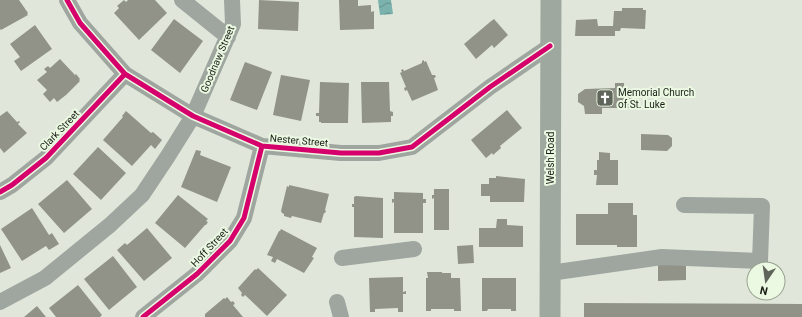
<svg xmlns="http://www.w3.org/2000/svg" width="802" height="317" font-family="Roboto,sans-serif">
<defs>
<pattern id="water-waves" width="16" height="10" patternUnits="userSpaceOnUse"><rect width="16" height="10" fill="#7bb2ae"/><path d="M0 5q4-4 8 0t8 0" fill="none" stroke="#64908d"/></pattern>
</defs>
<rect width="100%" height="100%" fill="#e0e7da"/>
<path fill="url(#water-waves)" d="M378,0H391L393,14L380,15Z"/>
<path fill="#919389" d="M0,0H19L28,13L27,14L28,15L1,30L0,29Z
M124,0L126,2L128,0H155L167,13L139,40L114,13L119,8L117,6Z
M259,0L299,2L298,31L258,29Z
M339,0H358V6L371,5V12L374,11V29L340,30Z
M622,8H643V10H646L645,29L621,28L620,31H615V36H575L576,20L597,19L598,26H613L614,11H622Z
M174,19L203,41L180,73L151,50Z
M494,19L508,35L494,48L492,45L476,59L464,44L490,22Z
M35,25L52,49L21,71L14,61L20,57L10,44Z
M60,59L75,75L76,74L80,79L79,80L80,81L66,95L57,102L54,98L50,102L43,94L47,90L37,80L47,72L44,69L48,66L50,68Z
M424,60V62L426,61L432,75H435L436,77L434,78L438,90L412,101L407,90L405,91L404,88L406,87L400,73L402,72L401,70L403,69L404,71L422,63V61Z
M245,62L272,72L257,110L230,100Z
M281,75L310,80L301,121L273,115Z
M320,82L349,83L348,123H321V122H319V116H316V113H319Z
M361,82H389L390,111L393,112V116H391V122L362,123Z
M615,83H624V88H633V108H602V114H585L584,106L578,102V94L585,89L615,88Z
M507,110L522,128L500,146L501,148L493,155L492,153L486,158L471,140Z
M7,111L17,122L19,121L20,122L18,124L27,133L4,153L0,148V116Z
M126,111L151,133L153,132L162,140L155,149L151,145L132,166L103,140L123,117L122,116Z
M641,134L668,135L672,138V146L667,151L641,150Z
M98,147L126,173L101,200L73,174Z
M196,150L201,151L200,155L231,167L217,202L181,187Z
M599,152L610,153V160H618V185H596L597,175H594V170H597V160H599Z
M496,176L525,179L524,202H490V196H481V184H489V178H496Z
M67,180L92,209L64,233L38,204Z
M289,185L329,194L325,210L326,211L325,213H324L321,223L292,216L291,218L284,216V214L282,213L281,211L287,186L289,187Z
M434,189H449V230H434V198L432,199V195H434Z
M394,192L423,193V199H426V203H423V233H394V202L392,203V199H394Z
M178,195L208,219L206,221L208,222L206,225H205L185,248L155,223Z
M356,196L383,198V238L354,237V207H352V204H354V197Z
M608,203H633V215H637V247H617V245H576V214H608Z
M32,208L49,235L52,233L59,244L49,250L46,246L22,261L1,229Z
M497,219H507V225L523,226V247H479V228H496Z
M147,228L172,258L144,281L117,250L125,243L127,245Z
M281,229L317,248L312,257L314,258L304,273L277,259L275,263L271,261L273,257L267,255L279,231H280Z
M0,245L11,268L0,273Z
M473,245L474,263L458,264L457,246Z
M113,256L137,287L109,310L84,279Z
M686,260V280L658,281V261Z
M258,268L287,295L267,316L245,295L243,297L241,295L242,293L238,288L255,269L256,270Z
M427,272H442V278V273H451V278H460L461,311H454V309H431V311H426V278H428Z
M403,277V292L406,291V294H403V312H398V308L375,309V312H370L369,278Z
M482,278H516V311H511V309H488L487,311H482Z
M78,285L102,315L100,317H56L49,308Z
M227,297L231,302L233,301L235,304L233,305L243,317H205V314L224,298L225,299Z
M584,303L802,304V317H584Z
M37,306L46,317H24Z"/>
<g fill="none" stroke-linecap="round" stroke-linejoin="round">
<path stroke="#9fa69f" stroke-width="16" d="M67,0L80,23L125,74L193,116L262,146L341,153H379L412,147L490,87L550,46
M182,0L228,37
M0,192L12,185L46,158L125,74
M342,258L414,249
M550,273L662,257L760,261L762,206L684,205
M0,302L45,278L110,225L142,195L168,156L193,116L233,24L232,0
M337,302L341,317
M143,317L197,274L230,241L244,218L262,146"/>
<path stroke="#9fa89f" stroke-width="21" d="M550,317L551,0"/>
<g stroke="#ecf9e2" stroke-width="8">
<path id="cycleway" d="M67,0L80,23L125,74L193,116L262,146L341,153H379L412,147L490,87L550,46
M0,192L12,185L46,158L125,74
M143,317L197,274L230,241L244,218L262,146"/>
</g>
<use href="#cycleway" stroke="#d6006c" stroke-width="5"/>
</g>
<defs>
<g id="church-square" transform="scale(0.9)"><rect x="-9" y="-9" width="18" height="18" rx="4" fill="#5f655b" stroke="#ecf9e2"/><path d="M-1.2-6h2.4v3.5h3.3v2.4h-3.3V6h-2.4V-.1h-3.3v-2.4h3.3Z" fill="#fff"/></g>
</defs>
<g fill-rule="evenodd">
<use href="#church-square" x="605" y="98"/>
</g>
<g text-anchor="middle" stroke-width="4" stroke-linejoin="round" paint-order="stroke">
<g font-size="10" fill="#1a1f16" stroke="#ecf9e2">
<text transform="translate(217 59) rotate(-67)" y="4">Goodnaw Street</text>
<text transform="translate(59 130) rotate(-46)" y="4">Clark Street</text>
<text transform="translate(299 140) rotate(5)" y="4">Nester Street</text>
<text transform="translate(550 158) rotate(-90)" y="4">Welsh Road</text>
<text transform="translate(209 247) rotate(-47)" y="4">Hoff Street</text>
</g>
<g font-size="10" fill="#1a1f16" stroke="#ecf9e2" text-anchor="start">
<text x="618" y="96">Memorial Church<tspan x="618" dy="12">of St. Luke</tspan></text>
</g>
</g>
<g transform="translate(766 281) rotate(193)"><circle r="19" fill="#ecf9e2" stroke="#98a290"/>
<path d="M0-3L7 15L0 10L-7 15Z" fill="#5f655b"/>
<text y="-6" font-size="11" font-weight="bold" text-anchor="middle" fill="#1a1f16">N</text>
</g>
</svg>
